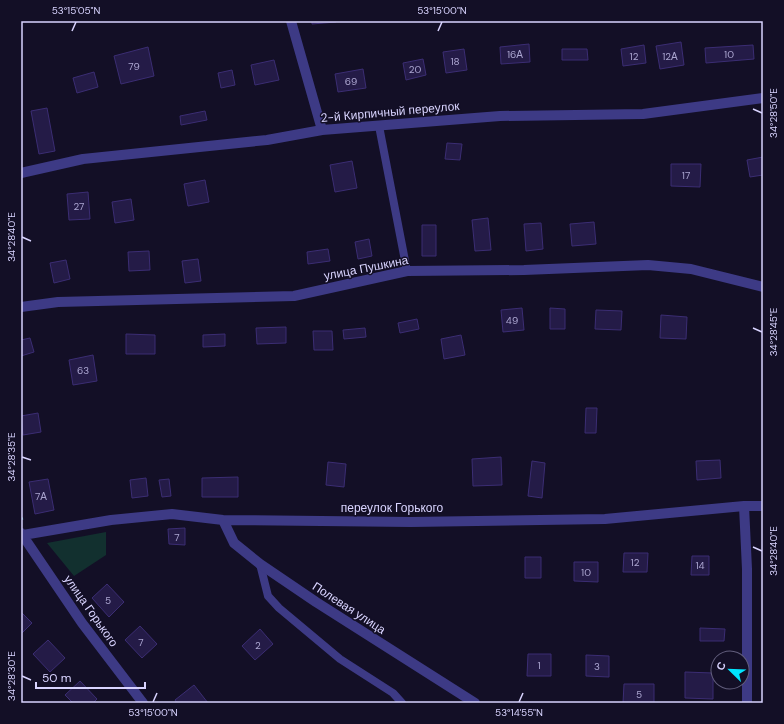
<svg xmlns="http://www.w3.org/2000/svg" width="784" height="724" font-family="'DM Sans',sans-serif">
<rect width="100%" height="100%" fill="#130f26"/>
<path fill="#12302f" d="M106,532V555L74,576L47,543Z"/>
<path fill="#241b47" stroke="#3b2d73" d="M312,21H336V22L312,24Z
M681,42L684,65L660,69L656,46Z
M529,44L530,62L501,64L500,47Z
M644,45L646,63L623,66L621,49Z
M753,45L754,59L706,63L705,48Z
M148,47L154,76L121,84L114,56Z
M464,49L467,70L446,73L443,52Z
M562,49H587L588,60H562Z
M423,59L426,75L406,80L403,63Z
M274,60L279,80L255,85L251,65Z
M363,69L366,88L338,92L335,74Z
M232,70L235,85L221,88L218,73Z
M94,72L98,87L77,93L73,78Z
M47,108L55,151L39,154L31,111Z
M205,111L207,120L181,125L180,116Z
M447,143L462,144L460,160L445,159Z
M763,157V175L750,177L747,160Z
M352,161L357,188L335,192L330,165Z
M671,164H701L700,187L671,186Z
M205,180L209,202L188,206L184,184Z
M88,192L90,219L69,220L67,194Z
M131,199L134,220L115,223L112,202Z
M488,218L491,250L475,251L472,220Z
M594,222L596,244L572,246L570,224Z
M541,223L543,249L526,251L524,224Z
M422,225H436V256H422Z
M369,239L372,256L358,259L355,242Z
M328,249L330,261L308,264L307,252Z
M149,251L150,270L129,271L128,252Z
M198,259L201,281L185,283L182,261Z
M66,260L70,279L54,283L50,263Z
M522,308L524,330L503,332L501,310Z
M550,308L565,309V329H550Z
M596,310L622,311L621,330L595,329Z
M661,315L687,317L686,339L660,338Z
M417,319L419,329L400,333L398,323Z
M286,327V343L257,344L256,328Z
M365,328L366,337L344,339L343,330Z
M313,331H332L333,350H314Z
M126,334L155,335V354H126Z
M225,334V346L203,347V335Z
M461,335L465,355L444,359L441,339Z
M30,338L34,352L21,356V340Z
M93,355L97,381L73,385L69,360Z
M586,408H597L596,433H585Z
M38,413L41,432L23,435L21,416Z
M501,457L502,485L473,486L472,459Z
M720,460L721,478L697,480L696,461Z
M532,461L545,463L542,498L528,496Z
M328,462L346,464L344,487L326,485Z
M238,477V497H202V478Z
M146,478L148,496L132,498L130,480Z
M48,479L54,510L35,514L29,482Z
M169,479L171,496L162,497L159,480Z
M185,528V545L169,544L168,529Z
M624,553H648L647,572H623Z
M692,556H709V575H691Z
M525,557H541V578H525Z
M574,562H598V582L574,581Z
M107,584L124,602L109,617L92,598Z
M21,612L32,623L21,634Z
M140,626L157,644L142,658L125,640Z
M700,628L725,629L724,641H700Z
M260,629L273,644L255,660L242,646Z
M48,640L65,658L50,672L33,654Z
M528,654H551V676H527Z
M586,655L609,656V677L586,676Z
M685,672L713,673V699L685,698Z
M80,681L97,699L93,703H73L65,695Z
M624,684H654V703H623Z
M194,685L208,703H177L175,700Z"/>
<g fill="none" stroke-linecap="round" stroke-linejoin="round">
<path stroke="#2fb8b0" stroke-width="2.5" stroke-dasharray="2 3" stroke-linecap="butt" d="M21,519L25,517"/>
<path stroke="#3d3a85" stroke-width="8" d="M379,126L407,271
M260,564L268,596L279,608L340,659L393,693L402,703"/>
<path stroke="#3d3a85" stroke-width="10" d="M291,21L322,130
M21,173L83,159L267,140L322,130L500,116L643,114L763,98
M21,307L58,302L294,296L407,271L524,270L648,265L691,269L763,287
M744,506L747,569V703
M223,520L234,543L260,564L316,602L475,703
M21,533L82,623L143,703
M23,535L111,520L172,514L223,520L411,522L605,519L744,506H763"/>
</g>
<path fill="none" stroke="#d9d4ff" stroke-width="1.5" d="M72,31L76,22M438,31L442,22M753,109L762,113M22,237L31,241M753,328L762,332M22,457L31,460M753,547L762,551M22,676L31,680M153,702L157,693M519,702L523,693"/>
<g text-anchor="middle" stroke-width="3" stroke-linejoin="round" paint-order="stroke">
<g font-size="10" fill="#aca6d1">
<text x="515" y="58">16А</text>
<text x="729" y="58">10</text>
<text x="634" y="60">12</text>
<text x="670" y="60">12А</text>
<text x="455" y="65">18</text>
<text x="134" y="70">79</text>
<text x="415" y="73">20</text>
<text x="351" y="85">69</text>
<text x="686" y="179">17</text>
<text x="79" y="210">27</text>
<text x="512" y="324">49</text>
<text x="83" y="374">63</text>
<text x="41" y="500">7А</text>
<text x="177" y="541">7</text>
<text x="635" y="566">12</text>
<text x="700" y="569">14</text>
<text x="586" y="576">10</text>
<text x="108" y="604">5</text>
<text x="141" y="646">7</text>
<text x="258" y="649">2</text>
<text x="539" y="669">1</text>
<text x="597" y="670">3</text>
<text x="639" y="698">5</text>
</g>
<g font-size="12" fill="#d9d4ff" stroke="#130f26">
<text transform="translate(390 112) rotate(-5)" y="4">2-й Кирпичный переулок</text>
<text transform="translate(366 268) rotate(-11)" y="4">улица Пушкина</text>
<text x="392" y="512">переулок Горького</text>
<text transform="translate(349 608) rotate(33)" y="4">Полевая улица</text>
<text transform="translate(91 611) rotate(55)" y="4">улица Горького</text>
</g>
</g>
<rect width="784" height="724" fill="none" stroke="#130f26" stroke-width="44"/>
<g transform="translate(730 670) rotate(293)"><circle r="19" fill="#130f26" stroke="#625e7d"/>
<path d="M0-3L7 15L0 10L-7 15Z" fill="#00e5ff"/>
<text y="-6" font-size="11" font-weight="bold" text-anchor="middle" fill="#d9d4ff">С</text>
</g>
<path d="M36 682v6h109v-6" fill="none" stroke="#d9d4ff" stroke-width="2"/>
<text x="42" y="682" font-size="12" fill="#d9d4ff" stroke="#130f26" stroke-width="3" paint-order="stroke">50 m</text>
<rect x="22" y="22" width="740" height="680" fill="none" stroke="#d9d4ff" stroke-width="1.5"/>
<g font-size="10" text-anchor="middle" fill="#d9d4ff">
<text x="76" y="14">53°15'05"N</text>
<text x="442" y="14">53°15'00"N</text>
<text transform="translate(773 113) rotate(-90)" y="4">34°28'50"E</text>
<text transform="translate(11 237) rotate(-90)" y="4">34°28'40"E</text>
<text transform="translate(773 332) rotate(-90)" y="4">34°28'45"E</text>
<text transform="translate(11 457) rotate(-90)" y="4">34°28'35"E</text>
<text transform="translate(773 551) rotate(-90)" y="4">34°28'40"E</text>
<text transform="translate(11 676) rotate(-90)" y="4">34°28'30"E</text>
<text x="153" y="716">53°15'00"N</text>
<text x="519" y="716">53°14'55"N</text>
</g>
</svg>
